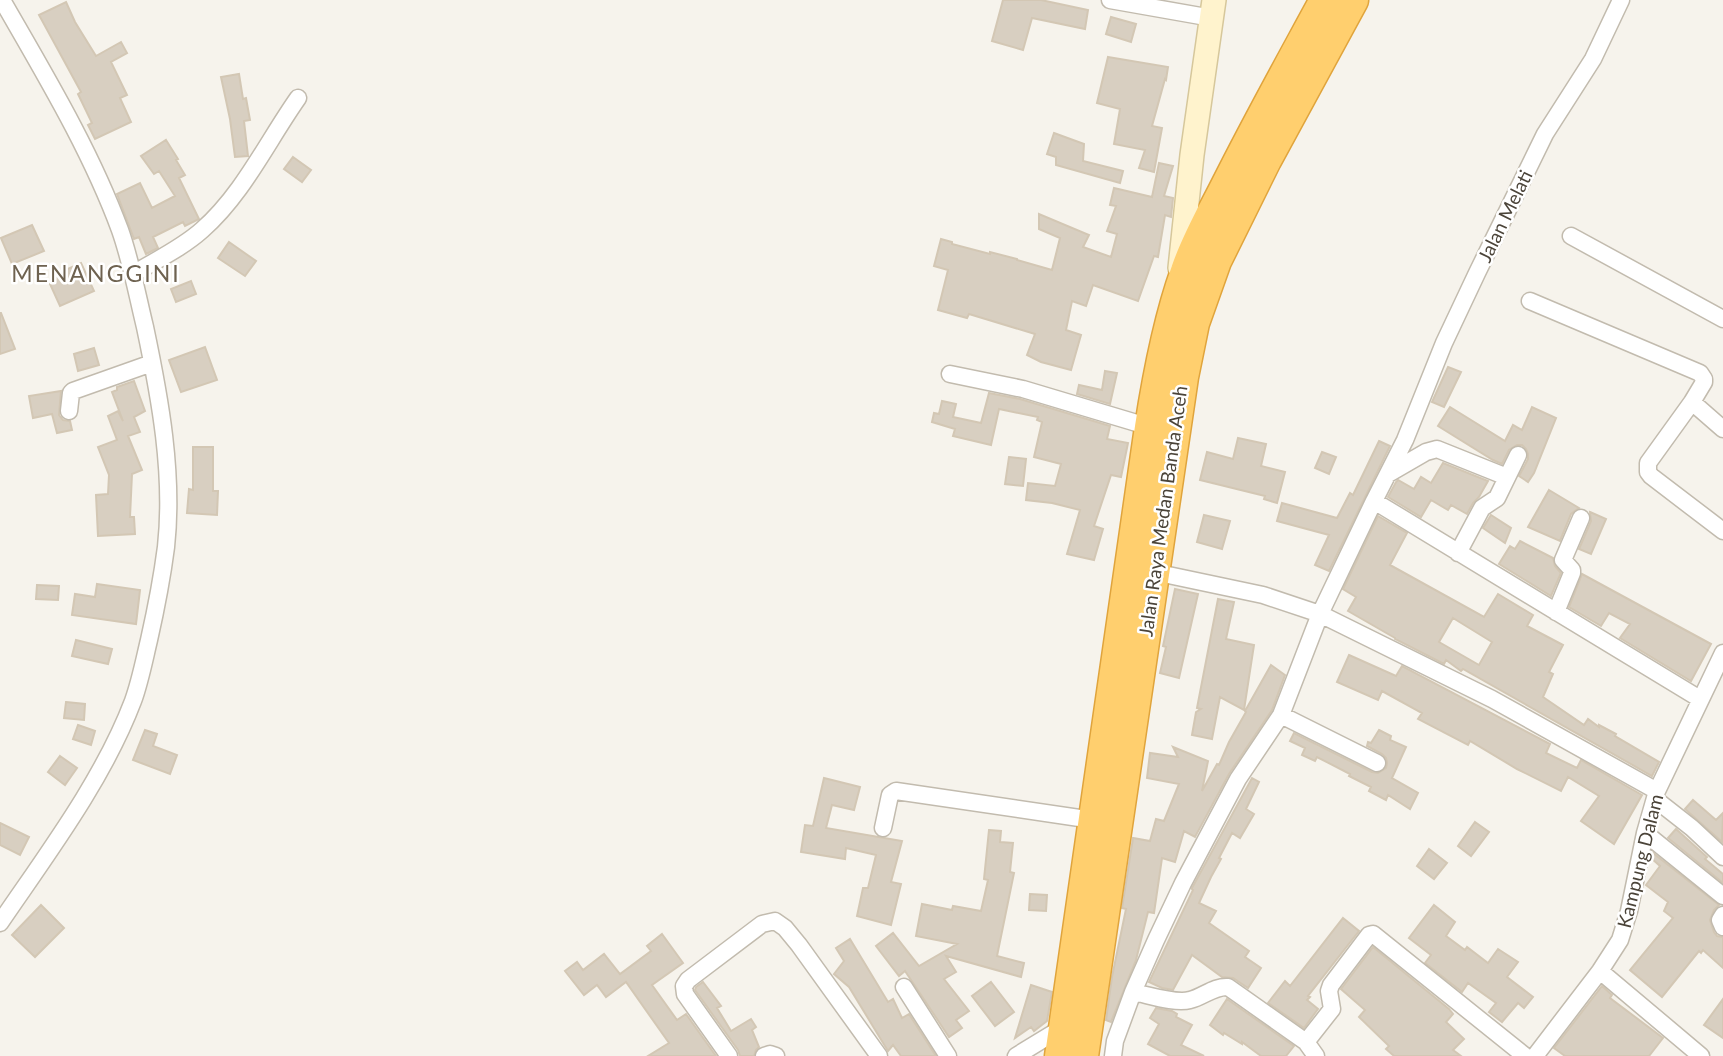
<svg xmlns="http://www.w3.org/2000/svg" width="1723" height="1056" font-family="Lato,sans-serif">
<rect width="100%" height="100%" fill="#f6f3ec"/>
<path fill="#d8cfc1" stroke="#d3c7b4" stroke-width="2" fill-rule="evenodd" d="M1003,0H1041L1088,10L1085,29L1032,18L1023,50L992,41Z
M66,2L75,22L96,56L121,42L127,53L111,62L127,95L120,98L131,122L95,139L88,125L92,123L78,94L81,92L39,15Z
M1111,17L1136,24L1131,42L1106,34Z
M1108,57L1168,67L1166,80L1165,79L1152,126L1162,128L1154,172L1139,168L1145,150L1114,144L1120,109L1097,103Z
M239,74L243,99L246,98L250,120L244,121L248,156L235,157L230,119L221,77Z
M1054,133L1084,144L1083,161L1123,171L1120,183L1056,165V157L1047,154Z
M166,140L178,159L176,160L185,175L179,178L199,219L185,226L183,222L153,237L158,248L146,254L139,237L134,239L117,194L140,183L152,208L175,196L159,171L154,174L141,156Z
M293,157L311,170L302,182L284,169Z
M1159,163L1173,166L1164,196L1173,198L1171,217L1165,215L1158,257L1154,256L1138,301L1093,285L1086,306L1072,301L1066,330L1081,335L1071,370L1041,362L1027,355L1035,334L969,314L967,318L938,310L948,270L934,266L941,239L952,242V244L990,254V252L1017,259V260L1052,270L1060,238L1039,229V214L1089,235L1083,247L1111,257L1117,234L1107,231L1116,206L1110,205L1114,188L1152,197Z
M32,225L44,251L12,264L1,238Z
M229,242L256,261L245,276L218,258Z
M81,263L94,291L60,306L50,284L56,281L54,275Z
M191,281L196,294L176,302L171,289Z
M0,313H1L15,349L0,354Z
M205,347L217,380L181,392L169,360Z
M94,348L99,365L78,371L74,354Z
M1448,367L1461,372L1444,407L1432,402Z
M1105,371L1117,373L1110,404L1077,394L1079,385L1102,390Z
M134,381L145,411L134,417L140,432L128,436L142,470L132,474L130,517H134L135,534L98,536L96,495L108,494L109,475L98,447L117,440L108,416L118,411L123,421L112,392L117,390V387Z
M61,391L59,415L63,420L70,421L72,430L57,433L52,414L33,418L29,396Z
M989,393L1020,399L1110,426L1107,439L1128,443L1121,477L1111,475L1094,526L1103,529L1094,560L1067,554L1080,510L1052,503L1026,500L1028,483L1055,486L1061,464L1034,457L1042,422L1037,420L1038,417L999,409L991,445L953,436L955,429L932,422L934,413L939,414L942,401L956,404L953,417L981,423Z
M1450,407L1505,441L1513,425L1522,430L1532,407L1556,418L1534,473L1528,482L1519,476L1528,459V454L1526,449L1522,445H1517L1509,450L1502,464L1493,460L1438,426Z
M1238,438L1266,444L1261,466L1285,472L1277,503L1264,499L1265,496L1200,480L1207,452L1233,459Z
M1379,441L1390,446L1329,571L1315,565L1329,535L1277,521L1282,503L1337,518L1350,493L1353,495Z
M193,447H213V491H218L217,515L187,513L189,489L193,490Z
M1322,452L1336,457L1329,474L1315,468Z
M1009,457L1026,459L1023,486L1005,484Z
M1443,463L1488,481L1479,497L1473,503L1467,514L1451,505L1448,510L1431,500L1421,517L1388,497L1396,482L1398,480L1414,489L1421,477L1431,483Z
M1549,490L1579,508L1571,514L1560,541L1528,527Z
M1590,512L1606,519L1591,554L1579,549L1591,521Z
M1204,515L1230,521L1222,549L1197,542Z
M1491,515L1511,528L1505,543L1483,528Z
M1378,516L1407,533L1390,565L1484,617L1498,594L1533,615L1527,626L1563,645L1549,672L1553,674L1543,697L1584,725L1588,719L1599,727V725L1616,734L1615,736L1659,762L1652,776L1463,669L1461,671L1446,660L1444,664L1395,639V638L1348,611L1356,597L1343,589ZM1453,618L1492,642L1479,665L1439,642Z
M1520,541L1553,558L1555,566L1561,573L1551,596L1499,564L1510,546L1515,549Z
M1582,574L1711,644L1691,681L1620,638L1630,624L1609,613L1601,626L1569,607Z
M97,584L140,590L136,624L72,615L75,594L95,597Z
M37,585L59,586L58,600L36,599Z
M1175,589L1198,594L1179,678L1160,673L1166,647L1163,646Z
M1218,599L1234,602L1226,639L1254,645L1244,710L1220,697L1212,739L1192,735L1196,712L1201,709L1197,708Z
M76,640L112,649L108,664L72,656Z
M1349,655L1396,676L1402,666L1550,744L1546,753L1577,768L1581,760L1642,795L1614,844L1581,821L1599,796L1568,777L1561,791L1517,769L1470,741L1468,745L1418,719L1422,713L1382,691L1378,700L1337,682Z
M1271,665L1285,675L1272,710L1229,774L1195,837L1184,831L1175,862L1162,858L1154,913L1148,912L1136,960L1111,1022L1106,1020L1112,977L1126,909L1122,908L1133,838L1150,841L1156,819L1164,821L1179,784L1147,778L1150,753L1178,757L1173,747L1208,761L1202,791L1217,764L1219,765L1229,742L1246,712L1245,711Z
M66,702L85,704L84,720L64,718Z
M78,725L95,731L91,745L73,739Z
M145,730L157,734L153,746L177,755L170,774L133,760Z
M1379,730L1391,736L1390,740L1406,747L1392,778L1418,793L1410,809L1388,795L1386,800L1369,791L1371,787L1349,776L1350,774L1317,757L1315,761L1302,755L1305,748L1290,741L1294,733L1372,772L1378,773L1386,768L1387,763L1386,758L1382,754L1367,746L1368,742L1371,743Z
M60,756L77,768L65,785L48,772Z
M824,778L860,787L854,810L832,805L826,828L902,841L891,882L901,884L891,925L857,916L863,888H868L876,855L846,848L845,859L801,852L805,825L813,826Z
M1252,778L1259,782L1246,809L1254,814L1240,838L1232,833L1219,858L1221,859L1211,877L1199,903L1216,911L1209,923L1249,951L1245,957L1261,968L1248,988L1233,978L1222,977L1192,955L1173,990L1162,988L1149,982L1193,890L1192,889V888Z
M1693,800L1716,820L1723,813L1722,842L1685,809Z
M1475,822L1489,832L1471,856L1458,846Z
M0,823L29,837L20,855L0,845Z
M1676,829L1707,857L1705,859L1723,874V883L1668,838Z
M989,830L1001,831L1000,842L1013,843L1010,872L1014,873L997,956L1024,963L1021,977L946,956L956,972L944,979L969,1011L956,1020L962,1028L949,1037L905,971L899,976L876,946L893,933L919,966L957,944L916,936L922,904L952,910L953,906L981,911L988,880L984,879Z
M1429,849L1447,863L1434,879L1417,866Z
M1653,853L1719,905L1714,910L1710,920L1714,932L1717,936L1723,937V968L1703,950L1701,953L1699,951L1662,997L1630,970L1673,918L1664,911L1668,902L1646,885L1660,866L1651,858Z
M1030,894L1047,895L1046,911L1029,910Z
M41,905L64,928L35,957L12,935Z
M1434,905L1455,922L1446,936L1465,950L1467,947L1488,963L1498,949L1518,962L1507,977L1533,997L1524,1008L1518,1003L1502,1022L1489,1012L1496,1003L1468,983L1462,992L1425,963L1431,955L1409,938Z
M1343,918L1359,931L1308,996L1310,997L1307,1000L1318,1009L1304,1028L1268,1003L1285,981L1290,986Z
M662,934L683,963L652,985L677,1020L686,1014L716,1056H648L669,1043L626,982L606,997L597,985L584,995L565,971L577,962L583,970L604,954L620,974L651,951L647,946Z
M850,939L888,1002L893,999L902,1018L909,1014L936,1056H901L893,1045L888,1051L849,987L834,974L844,961L836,948Z
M1373,947L1449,1009L1453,1014L1446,1022L1464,1039L1453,1050L1461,1056H1394L1386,1049L1389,1046L1359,1017L1365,1010L1341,989Z
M703,982L721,1006L717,1008L731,1031L751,1019L756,1027L752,1030L759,1047L756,1050L754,1056H740L738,1050L695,990L696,987Z
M991,982L1014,1012L995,1026L972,996Z
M1031,985L1052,992L1047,1021L1034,1031L1031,1027L1015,1038Z
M1602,986L1612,995L1610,998L1663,1038L1649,1056H1565L1554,1048Z
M1227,999L1294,1046L1286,1056H1261L1242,1042V1044L1224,1033L1223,1035L1210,1025Z
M1723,999V1038L1704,1025Z
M1156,1008L1172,1011L1177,1014L1176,1017L1192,1025L1181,1045L1204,1056H1170L1148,1044L1159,1024L1150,1018Z"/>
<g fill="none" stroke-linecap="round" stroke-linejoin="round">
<g stroke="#c2bbae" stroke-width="19">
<path id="street" d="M1110,0L1212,18
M1571,236L1723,319
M133,274C156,260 182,248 202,230C243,194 267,142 298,98
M1530,301L1700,373L1704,379V382L1692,402
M950,374L1023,389L1150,427
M69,411L71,393L73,391L152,363
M1723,429L1692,402L1648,463V472L1651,476L1723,531
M1388,474L1426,452L1437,449L1507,477
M1374,501L1405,440L1444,343L1477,273L1545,134L1593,59L1621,0
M1458,553L1482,508L1497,498L1518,455
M1154,572L1263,595L1320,614L1281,715L1377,763
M1556,612L1572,573V570L1563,560L1581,518
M1657,791L1492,699L1320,614L1374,501L1700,699
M1655,799L1692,828L1723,857
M883,828L890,795L896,791L1093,820
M1645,833L1723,896
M1723,915L1720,920L1723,927
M0,923C47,854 103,780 133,701C140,682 144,661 149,640C156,609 162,578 166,547C174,474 160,398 145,327C137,294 131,261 120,230C90,149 45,75 2,0
M1600,971L1701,1056
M904,987L948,1056
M1133,992C1149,995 1175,1004 1190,1000C1203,997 1214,986 1228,987L1306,1042L1316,1056
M1306,1042L1332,1009L1329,991L1331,985L1369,935L1373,934L1525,1056
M729,1056L685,994L684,986L688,980L762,924L775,921L785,928L799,945L879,1056
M764,1056L770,1054L776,1056
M1016,1056L1065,1026
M1113,1056L1115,1041L1133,992L1156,940L1183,883L1238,779L1281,715
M1535,1056L1600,971L1620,940L1629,911L1645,833L1657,791L1723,653"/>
</g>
<g stroke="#d6c79b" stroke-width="26">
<path id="secondary" d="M1180,268L1192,155L1214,0"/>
</g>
<g stroke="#e0a43c" stroke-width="33">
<path id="highway" d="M1060,1056L1150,427C1158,375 1168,321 1186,271C1196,241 1213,212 1227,184C1258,122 1292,61 1325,0
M1083,1056L1183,377L1194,323L1216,261L1266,160L1353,0"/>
</g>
<use href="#street" stroke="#fff" stroke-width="16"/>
<use href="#secondary" stroke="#fff3cd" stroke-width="23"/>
<use href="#highway" stroke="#ffcf6e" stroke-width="30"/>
</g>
<g text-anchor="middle" stroke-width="5" stroke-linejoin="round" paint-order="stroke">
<g font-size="19" fill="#4b4439" stroke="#fff">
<text transform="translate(1505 216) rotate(-64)" y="7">Jalan Melati</text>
<text transform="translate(1163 511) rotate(-82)" y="7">Jalan Raya Medan Banda Aceh</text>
<text transform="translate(1640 861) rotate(-76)" y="7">Kampung Dalam</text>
</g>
<g font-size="23" letter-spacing="2" fill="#6e6250" stroke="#fff">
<text x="96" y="282">MENANGGINI</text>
</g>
</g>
</svg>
